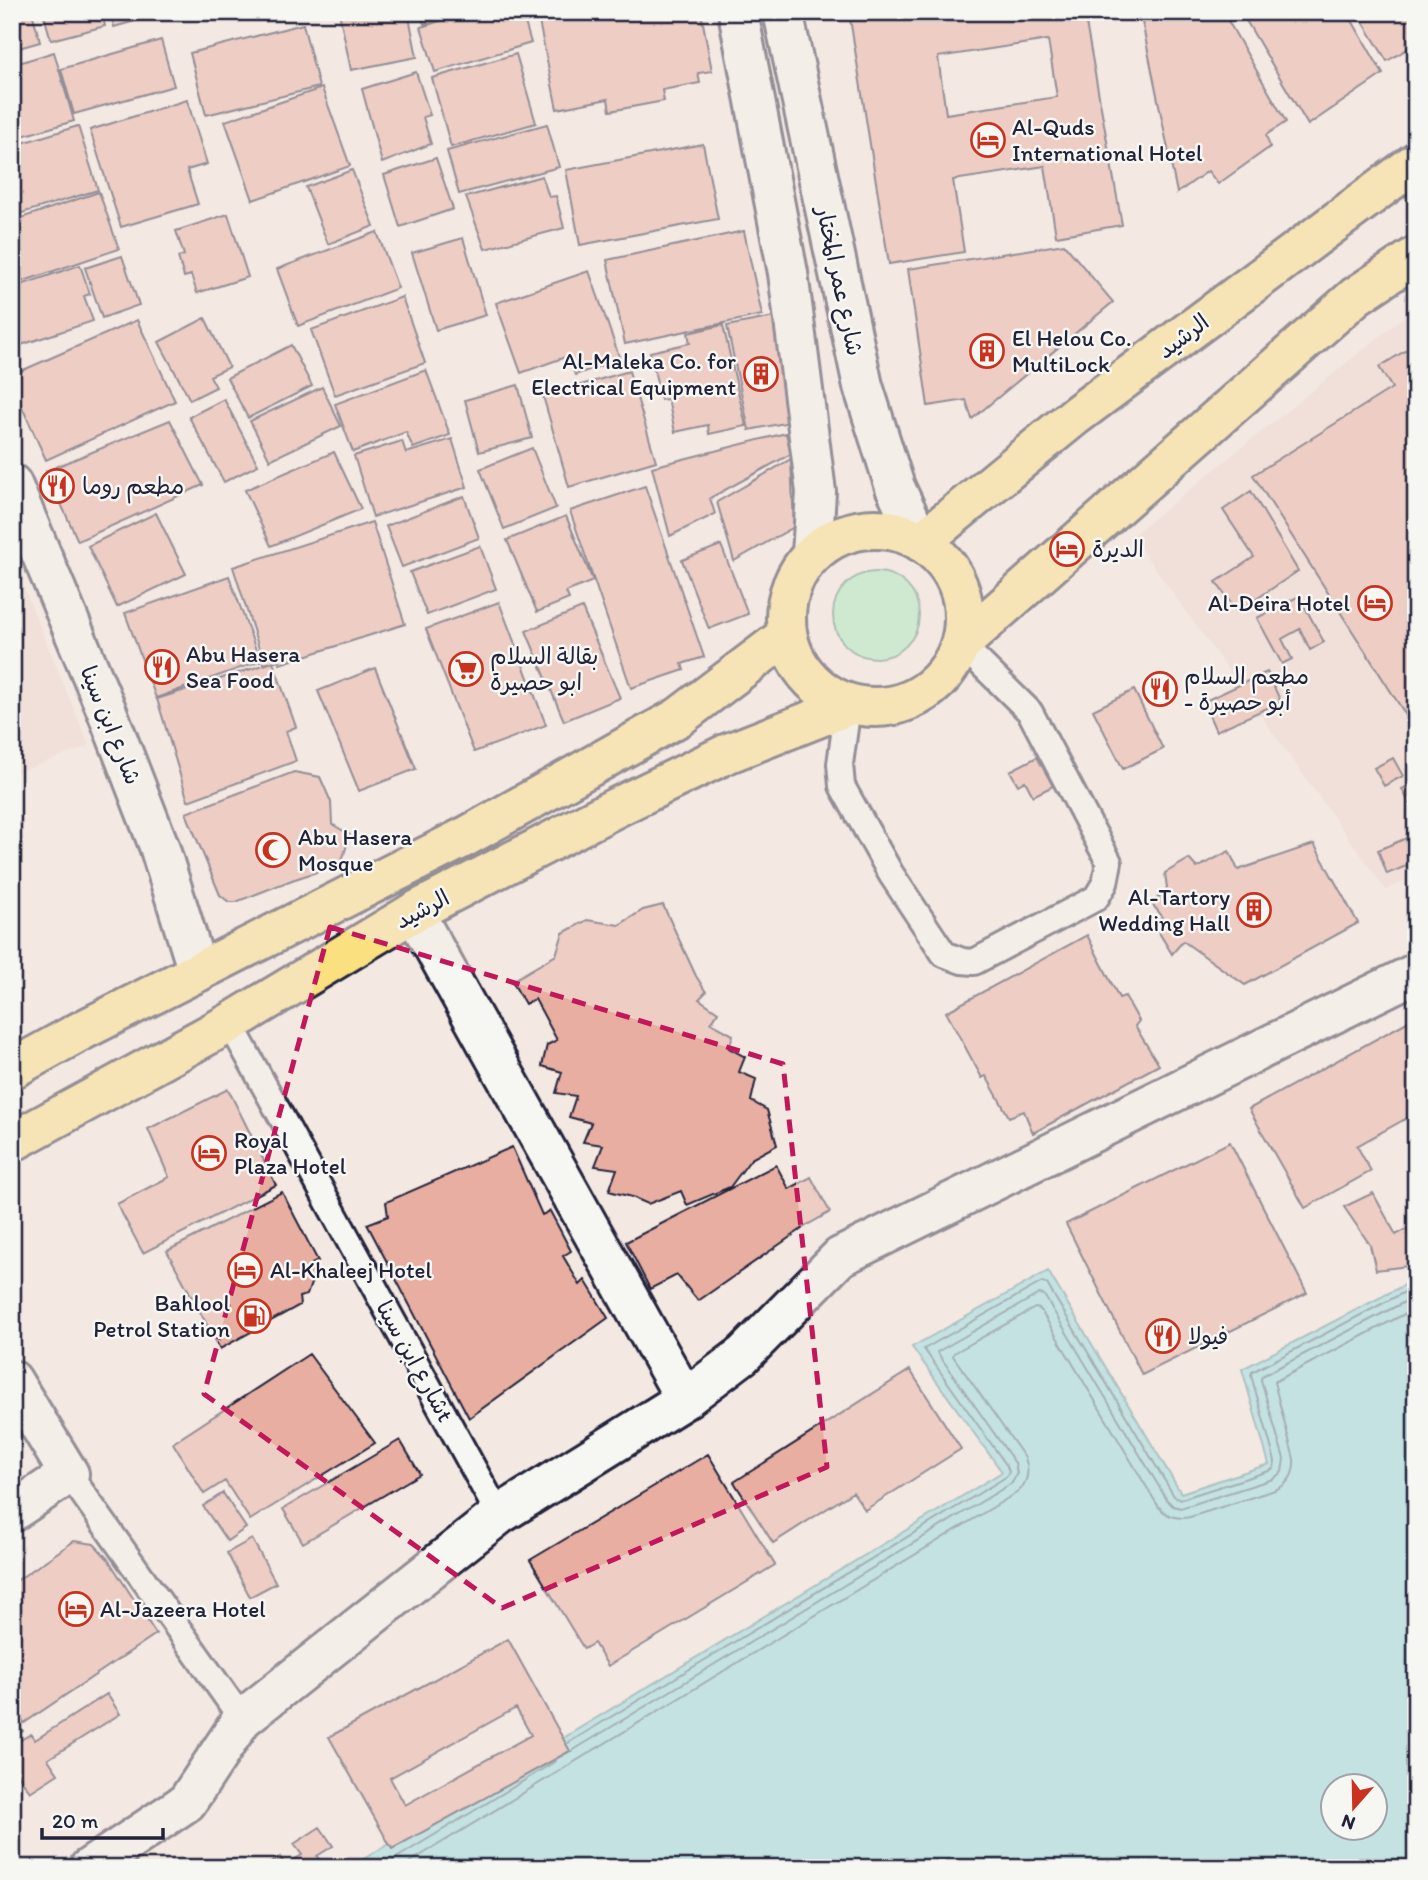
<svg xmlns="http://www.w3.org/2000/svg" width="1428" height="1880" font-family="Itim,'Playpen Sans Arabic',sans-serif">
<rect width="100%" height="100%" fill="#f3e8e2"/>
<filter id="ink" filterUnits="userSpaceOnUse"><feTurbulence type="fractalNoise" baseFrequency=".0143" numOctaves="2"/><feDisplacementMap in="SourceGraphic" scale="14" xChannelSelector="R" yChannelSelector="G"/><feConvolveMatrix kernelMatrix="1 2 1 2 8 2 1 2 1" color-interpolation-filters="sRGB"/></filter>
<g filter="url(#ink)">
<path fill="#efd7ce" d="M1416,307V875L1386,890L1132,536Z
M12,559L89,746L12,774Z"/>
<path fill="#a2ecbb" stroke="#62877b" stroke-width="2" d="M833 615a43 43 0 1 1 86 0a43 43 0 1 1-86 0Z"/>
<path fill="#8adce0" stroke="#60929e" stroke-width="2" fill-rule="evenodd" d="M1048,1271L1181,1493L1269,1464L1242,1369L1416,1279V1868H349L1002,1472L912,1347ZM1334,1786H1376V1828H1334Z"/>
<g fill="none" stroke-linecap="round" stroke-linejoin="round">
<path stroke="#4c6c7d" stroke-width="2" d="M568,1743L1006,1477L1009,1472L1007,1466L924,1349L1042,1282L1047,1284L1174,1496L1181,1499L1269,1471L1274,1468L1275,1461L1251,1375L1252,1372L1416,1286
M572,1751L1012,1483L1017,1473L1015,1463L937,1352L1039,1294L1044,1295L1167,1500L1173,1506L1181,1508L1273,1479L1282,1472L1284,1459L1261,1380L1262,1376L1416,1296
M380,1868L556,1761
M400,1868L1018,1492C1028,1482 1030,1471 1025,1458L953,1356L954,1353L1035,1308L1040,1309L1158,1506C1167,1517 1177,1520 1190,1517L1275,1490C1289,1484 1295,1474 1294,1459L1274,1382L1416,1308"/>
</g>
<path fill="#e7aea1" stroke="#22223b" stroke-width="2" fill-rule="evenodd" d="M12,12H32L40,42L12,50Z
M43,12H102L105,26L51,40Z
M110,12H167L114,27Z
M339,12H408L417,57L351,70Z
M420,12H464L424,24Z
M469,12H522L531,43L435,72L421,27Z
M537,12H701L712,71L698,73L700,83L662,90L664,101L610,111L608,99L557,109Z
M849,12H1084L1122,225L1056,236L1045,166L953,180L964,252L889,264ZM1048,40L1057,97L946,114L938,57Z
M1140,12H1223L1286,122L1266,135L1270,147L1218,184L1208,171L1177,193Z
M1241,12H1347L1383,74L1308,125Z
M1357,12H1416V44L1387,61Z
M303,24L319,87L206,115L190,53Z
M161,40L174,86L74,114L61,69Z
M54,52L74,121L12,139V65Z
M516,54L536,123L451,147L432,78Z
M416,72L430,115L423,117L431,144L382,163L362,89Z
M322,88L350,166L253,200L225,121Z
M187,100L207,164L187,170L198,204L121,227L90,130Z
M547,124L559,167L459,194L447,151Z
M78,126L98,190L12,216V146Z
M703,144L718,219L580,245L566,170Z
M436,158L453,209L400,227L384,175Z
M352,170L374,226L328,244L306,187Z
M542,176L549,197L556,196L564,228L485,249L466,197Z
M99,192L119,249L12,285V221Z
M228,214L248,277L197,293L191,275L184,277L178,257L184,255L176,231Z
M744,231L762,315L625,344L607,260Z
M377,232L398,288L298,326L277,269Z
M463,238L486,315L436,330L412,253Z
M1064,244L1113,302L972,419L966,400L928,406L908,269Z
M122,256L139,305L102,318L85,268Z
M80,265L90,294L84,296L93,321L12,348V288Z
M589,271L620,359L575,375L568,356L521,373L496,303Z
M402,297L425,363L335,395L311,330Z
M774,317L795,421L749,430L727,326Z
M205,318L229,367L210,376L216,387L190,400L159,342Z
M137,320L175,401L46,460L12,385V375Z
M723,325L746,426L709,434L708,425L675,432L668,399L661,400L650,352L690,343L688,333Z
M1416,344V731L1253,475L1392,388L1379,367Z
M291,345L312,386L248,418L227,378Z
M426,370L450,435L413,448L406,432L353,452L335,404Z
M629,371L656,461L569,487L543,396Z
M518,385L532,438L479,452L465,400Z
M322,387L341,426L270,460L250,421Z
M224,399L258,465L224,482L189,417Z
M170,420L203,485L78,541L46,471Z
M786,433L791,454L710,498L715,514L670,536L652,467Z
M452,439L467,487L373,517L354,456L402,441L406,453Z
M532,448L556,508L504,529L480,469Z
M334,452L361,509L271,546L245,490Z
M791,459L794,527L734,561L717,502Z
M645,486L704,657L682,664L684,670L631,688L570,511Z
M1251,491L1298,571L1237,612L1216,582L1254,557L1223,510Z
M464,496L479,538L402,567L386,526Z
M156,513L186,574L117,607L88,546Z
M566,516L593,581L566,592L569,599L537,612L507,540Z
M372,522L405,624L280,664L279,660L264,664L233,567Z
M721,545L748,614L709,629L682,560Z
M480,546L496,589L427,615L410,572Z
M229,576L260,661L156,698L125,613Z
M1299,596L1324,642L1310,650L1300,629L1282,639L1292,659L1282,664L1257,618Z
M499,602L546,725L474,752L426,629Z
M582,608L620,698L564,721L526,631Z
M273,662L296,727L286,731L296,761L188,801L157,699Z
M375,668L416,769L359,791L318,691Z
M1267,672L1281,702L1216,731L1203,702Z
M1134,690L1163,749L1123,769L1093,710Z
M1037,757L1053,786L1033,796L1025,781L1018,785L1010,771Z
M1393,758L1403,776L1384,786L1374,768Z
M294,772L320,777L331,802L332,824L350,835L341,864L292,880L236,902H229L220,895L186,813Z
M1416,782V816L1402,789Z
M1416,834V862L1387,874L1378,850Z
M1314,844L1358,923L1245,985L1183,941L1172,954L1155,926L1162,916L1152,904L1167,888L1165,873L1189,859L1197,868L1229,851L1238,870Z
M663,905L696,976L706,992L699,999L718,1012L711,1023L733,1035L729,1048L745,1057L739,1072L756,1079L751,1101L767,1110L777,1145L751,1159L730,1187L687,1205L681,1191L648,1204L632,1197L609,1191L617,1169L595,1166L603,1145L583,1142L591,1123L569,1117L576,1096L556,1093L562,1072L542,1066L547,1045L557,1040L535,999L525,1004L512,981L556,955L563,933L587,920L619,925L643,910Z
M1087,935L1119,998L1125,996L1139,1021L1135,1026L1159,1065L1033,1133L1024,1111L1009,1117L986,1076L982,1078L946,1012Z
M1416,1017V1113L1357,1146L1371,1171L1305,1208L1249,1109Z
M228,1089L276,1185L143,1253L117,1204L169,1177L148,1129Z
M1230,1142L1307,1293L1142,1375L1066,1224Z
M512,1147L542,1215L550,1211L571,1251L563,1256L580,1285L585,1280L608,1318L469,1418L367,1224L388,1216L386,1202Z
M776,1165L789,1189L811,1177L830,1212L809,1224L698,1301L677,1275L650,1289L626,1242Z
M282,1192L318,1261L310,1265L314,1275L307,1295L299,1297L300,1305L220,1349L167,1251Z
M1373,1193L1396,1235L1416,1224V1265L1376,1270L1370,1245L1344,1207Z
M309,1354L375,1443L250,1520L225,1481L204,1494L173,1443Z
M910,1370L961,1449L865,1510L853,1492L773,1543L734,1482Z
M400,1440L420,1474L303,1543L283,1509Z
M708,1454L775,1565L608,1666L594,1643L584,1649L530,1560Z
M223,1493L246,1528L227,1541L203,1506Z
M252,1539L276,1583L250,1597L227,1553Z
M74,1541L94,1544L108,1559L156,1634L24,1723L12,1706V1584Z
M508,1639L570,1751L392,1849L329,1737ZM516,1708L531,1735L405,1805L390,1778Z
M107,1694L120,1714L48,1759L58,1774L30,1792L12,1766V1745L31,1734L35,1740Z
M12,1715L23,1731L12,1739Z
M320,1827L333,1846L317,1856L325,1868H263L280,1857L285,1865L302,1855L294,1844Z"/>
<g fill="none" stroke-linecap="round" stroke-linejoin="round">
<g stroke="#22223b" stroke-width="30">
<path id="service" d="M848,706L840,764L842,786L891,874L944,954L962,961L974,962L1096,898L1105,883L1109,862L1030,712L961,644
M230,1023L499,1515
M69,1474L242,1719"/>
</g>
<g stroke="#22223b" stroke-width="44">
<path id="minor" d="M12,484L106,709L159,846L198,972
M414,912L685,1399
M12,1380L69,1474L12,1512
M89,1868L187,1802L242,1719L499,1515L685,1399L743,1355L840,1257L1416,973"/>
</g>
<g stroke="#22223b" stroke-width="44">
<path id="secondary" d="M738,12L788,273L816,492L812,554
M783,12L863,386L895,487L921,542"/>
</g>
<g stroke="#22223b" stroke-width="44">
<path id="primary" d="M786 618a89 89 0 1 1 178 0a89 89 0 1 1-178 0Z
M921,542L1075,416L1416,162
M961,644L1356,296L1416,256
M12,1069L79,1032L467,836L679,717L787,635
M12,1142L230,1023L414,912L617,807L726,754L848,706"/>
</g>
<use href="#service" stroke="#f6f6f2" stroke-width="24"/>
<use href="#minor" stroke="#f6f6f2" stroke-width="38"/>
<use href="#secondary" stroke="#f6f6f2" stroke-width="38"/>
<use href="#primary" stroke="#fbe080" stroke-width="38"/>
</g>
</g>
<path d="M0 0H1428V1880H0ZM330,927L783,1064L827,1467L502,1608L204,1394Z" fill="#f3e8e2" fill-opacity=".55" fill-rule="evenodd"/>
<path fill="none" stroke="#c2185b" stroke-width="5" stroke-dasharray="14 9" stroke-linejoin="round" d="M330,927L783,1064L827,1467L502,1608L204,1394Z"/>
<defs>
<g id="hotel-ring" transform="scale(1.75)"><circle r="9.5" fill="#f6f6f2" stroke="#c8321e" stroke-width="1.5"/><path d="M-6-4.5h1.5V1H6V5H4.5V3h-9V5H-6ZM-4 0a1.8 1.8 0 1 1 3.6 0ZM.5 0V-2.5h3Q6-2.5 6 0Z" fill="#c8321e"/></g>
<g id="building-ring" transform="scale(1.75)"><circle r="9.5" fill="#f6f6f2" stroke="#c8321e" stroke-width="1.5"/><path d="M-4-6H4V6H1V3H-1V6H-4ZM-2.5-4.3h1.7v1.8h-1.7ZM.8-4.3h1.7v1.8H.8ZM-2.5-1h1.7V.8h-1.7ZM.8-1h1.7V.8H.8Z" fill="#c8321e"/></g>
<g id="restaurant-ring" transform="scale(1.75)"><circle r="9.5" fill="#f6f6f2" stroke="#c8321e" stroke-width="1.5"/><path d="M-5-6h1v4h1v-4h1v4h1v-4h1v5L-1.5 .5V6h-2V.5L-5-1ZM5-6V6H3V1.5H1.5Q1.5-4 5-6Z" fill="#c8321e"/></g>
<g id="supermarket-ring" transform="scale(1.75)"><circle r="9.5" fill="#f6f6f2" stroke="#c8321e" stroke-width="1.5"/><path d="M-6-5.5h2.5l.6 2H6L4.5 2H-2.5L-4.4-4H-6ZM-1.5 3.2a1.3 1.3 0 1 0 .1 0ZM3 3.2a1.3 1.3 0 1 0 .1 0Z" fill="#c8321e"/></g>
<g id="mosque-ring" transform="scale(1.75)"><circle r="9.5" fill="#f6f6f2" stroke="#c8321e" stroke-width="1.5"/><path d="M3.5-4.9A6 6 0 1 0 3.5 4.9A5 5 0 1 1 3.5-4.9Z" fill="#c8321e"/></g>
<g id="fuel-ring" transform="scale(1.75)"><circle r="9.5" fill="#f6f6f2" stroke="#c8321e" stroke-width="1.5"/><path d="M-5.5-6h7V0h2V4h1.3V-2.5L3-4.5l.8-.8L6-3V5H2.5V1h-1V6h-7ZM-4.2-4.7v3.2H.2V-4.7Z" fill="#c8321e"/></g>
</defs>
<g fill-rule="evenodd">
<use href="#hotel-ring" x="988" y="140"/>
<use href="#building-ring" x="987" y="351"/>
<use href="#building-ring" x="761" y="374"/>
<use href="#restaurant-ring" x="57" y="486"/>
<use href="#hotel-ring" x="1067" y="549"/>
<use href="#hotel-ring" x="1375" y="603"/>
<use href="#restaurant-ring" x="162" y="667"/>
<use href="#supermarket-ring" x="466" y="669"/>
<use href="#restaurant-ring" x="1160" y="689"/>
<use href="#mosque-ring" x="273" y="850"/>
<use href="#building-ring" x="1254" y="910"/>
<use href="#hotel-ring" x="209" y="1153"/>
<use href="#hotel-ring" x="245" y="1270"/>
<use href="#fuel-ring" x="254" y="1316"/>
<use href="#restaurant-ring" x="1163" y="1336"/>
<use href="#hotel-ring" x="76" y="1609"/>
</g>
<g text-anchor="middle" stroke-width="5" stroke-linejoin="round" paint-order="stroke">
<g font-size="23" fill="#22223b" stroke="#f6f6f2" text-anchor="start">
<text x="1012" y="135">Al-Quds<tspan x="1012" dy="26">International Hotel</tspan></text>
<text x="1012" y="346">El Helou Co.<tspan x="1012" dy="26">MultiLock</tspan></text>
<text x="736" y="369" text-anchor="end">Al-Maleka Co. for<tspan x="736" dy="26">Electrical Equipment</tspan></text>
<text x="82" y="494">مطعم روما</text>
<text x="1092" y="557">الديرة</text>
<text x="1350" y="611" text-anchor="end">Al-Deira Hotel</text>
<text x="186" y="662">Abu Hasera<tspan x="186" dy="26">Sea Food</tspan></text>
<text x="490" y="664">بقالة السلام<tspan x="490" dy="26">ابو حصيرة</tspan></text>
<text x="1184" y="684">مطعم السلام<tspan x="1184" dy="26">- أبو حصيرة</tspan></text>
<text x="298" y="845">Abu Hasera<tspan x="298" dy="26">Mosque</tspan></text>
<text x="1230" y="905" text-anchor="end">Al-Tartory<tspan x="1230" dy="26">Wedding Hall</tspan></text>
<text x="234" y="1148">Royal<tspan x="234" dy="26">Plaza Hotel</tspan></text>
<text x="270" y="1278">Al-Khaleej Hotel</text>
<text x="230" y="1311" text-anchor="end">Bahlool<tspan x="230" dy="26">Petrol Station</tspan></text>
<text x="1188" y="1344">فيولا</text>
<text x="100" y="1617">Al-Jazeera Hotel</text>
</g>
<g font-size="23" fill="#22223b" stroke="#f6f6f2">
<text transform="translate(840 281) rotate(78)" y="8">شارع عمر المختار</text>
<text transform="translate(1183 336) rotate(-37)" y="8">الرشيد</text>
<text transform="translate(111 725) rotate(68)" y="8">شارع ابن سينا</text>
<text transform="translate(422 909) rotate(-28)" y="8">الرشيد</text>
<text transform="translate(415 1361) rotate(61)" y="8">شارع ابن سيناt</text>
</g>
</g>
<rect width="1428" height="1880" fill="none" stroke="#f6f6f2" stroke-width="42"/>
<rect x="21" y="21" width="1386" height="1838" fill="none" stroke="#22223b" stroke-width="2.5" filter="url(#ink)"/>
<g transform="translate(1354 1807) rotate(200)"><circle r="33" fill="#f6f6f2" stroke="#a1a1a9" stroke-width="2"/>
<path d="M0-5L12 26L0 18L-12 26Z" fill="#c8321e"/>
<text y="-10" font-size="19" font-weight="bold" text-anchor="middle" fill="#22223b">N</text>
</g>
<path d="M42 1828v10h121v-10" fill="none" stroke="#22223b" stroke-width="3.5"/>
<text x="52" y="1828" font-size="21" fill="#22223b" stroke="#f6f6f2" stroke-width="5" paint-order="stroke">20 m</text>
</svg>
